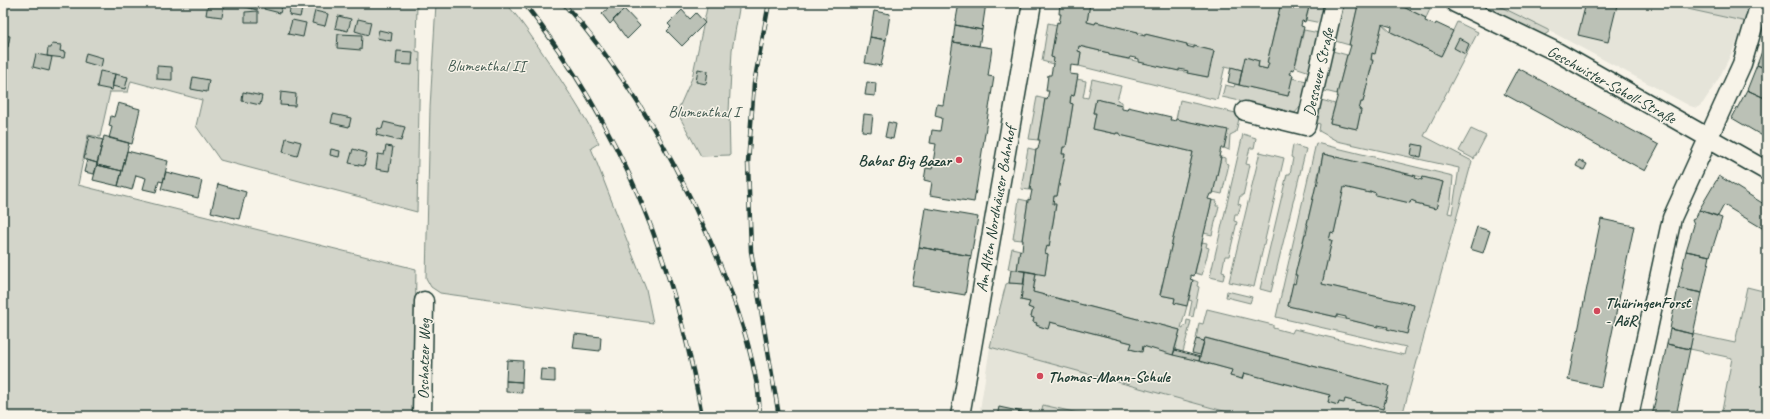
<svg xmlns="http://www.w3.org/2000/svg" width="1770" height="419" font-family="Caveat,sans-serif">
<rect width="100%" height="100%" fill="#f7f3e8"/>
<filter id="ink" filterUnits="userSpaceOnUse"><feTurbulence type="fractalNoise" baseFrequency=".025" numOctaves="2"/><feDisplacementMap in="SourceGraphic" scale="8" xChannelSelector="R" yChannelSelector="G"/><feConvolveMatrix kernelMatrix="1 2 1 2 8 2 1 2 1" color-interpolation-filters="sRGB"/></filter>
<g filter="url(#ink)">
<path fill="#e5e4d9" d="M1493,3H1684V8L1747,22L1719,78L1703,103L1697,108L1690,106L1550,31Z
M990,347L1242,416H979Z"/>
<path fill="#d3d5ca" stroke="#79897f" fill-rule="evenodd" d="M3,3H417L416,51L420,52L417,212L220,160L196,126L202,100L131,81L128,92H110L100,137L88,135L78,185L416,269L414,416H3Z
M436,3H506C521,20 533,39 546,58C565,86 583,113 599,143L591,148L646,289L653,323L440,293L431,287L426,278L430,108Z
M708,3H740L732,50L729,112L730,155L701,156L677,112L692,78Z
M1090,3H1281L1267,63H1269L1267,69L1258,67L1259,61L1246,57L1242,70L1225,66L1217,100L1079,66L1081,52L1078,51L1079,46L1109,53V55L1207,77L1214,51L1096,22L1095,24L1087,22Z
M1310,3H1326L1321,23L1306,20Z
M1341,3H1362L1361,5H1358L1349,45L1332,40Z
M1397,3H1418L1430,9L1426,18Z
M1472,3H1493L1550,31L1542,37Z
M1684,3H1751L1747,22L1683,8Z
M1457,22L1478,32L1424,136L1472,161L1402,416H1242L990,347L1006,284L1009,283L1024,284L1021,300L1030,302L1028,307L1033,309L1031,317L1034,318L1033,322L1037,323V326L1048,328L1050,322L1132,343L1130,349L1141,352L1143,346L1232,370L1230,376L1242,379L1244,373L1330,395L1328,402L1338,405L1339,402L1345,399L1383,409L1389,386L1206,338L1204,341L1196,339L1199,323L1203,324L1207,309L1273,325V328L1292,333L1294,329L1404,355L1406,347L1276,317L1316,143L1453,176L1451,201L1448,213L1452,214L1459,168L1337,141L1319,131L1320,124L1312,122L1318,99L1335,104L1330,123L1357,129L1361,110L1359,109L1361,102H1363L1373,61L1371,60L1372,53L1374,54L1382,24L1391,32L1441,56ZM1323,154L1443,182L1436,209L1416,204V202L1411,200L1410,203L1375,194L1376,193L1370,191L1369,193L1344,187L1334,233L1331,232L1329,240H1332L1322,284L1413,305L1407,333L1288,306Z
M1048,23L1057,25L1051,57L1054,58L1053,64L1042,61Z
M1304,30L1319,33L1310,72L1295,67Z
M1329,50L1347,55L1337,94L1321,90Z
M1292,78L1307,81L1301,106L1294,114H1288L1240,104V101L1222,97L1225,85L1234,87L1235,84L1288,96Z
M1077,79L1086,81L1083,97L1088,98L1092,79L1121,86L1117,100L1122,102V105L1096,99L1093,113H1096L1093,129L1116,134V133H1120V135L1193,152L1160,295L1175,298L1174,303L1187,306L1181,328L1183,329L1184,326H1186L1187,320L1191,321L1183,352L1175,350L1180,330L1033,292L1036,273L1045,274L1048,254L1045,253L1047,246H1049L1056,205L1053,204L1054,196H1057L1065,154H1062L1063,147H1066L1073,104L1070,103L1071,95L1074,96Z
M1037,97L1045,99L1038,140L1029,139Z
M1180,100L1240,114L1236,132L1230,135L1229,150L1224,148L1227,130L1176,119Z
M1471,129L1486,136L1474,159L1459,151Z
M1243,134L1256,138L1254,148H1250L1246,164L1250,165L1243,196H1240L1238,204L1241,205L1238,214H1235L1234,221L1237,222L1229,256H1225L1222,271L1225,272L1223,280L1210,277Z
M1293,145L1306,149L1271,292L1260,289L1287,174H1290L1293,158L1291,157Z
M1028,148L1036,150L1030,190L1021,189Z
M1260,152L1284,158L1254,287L1229,282Z
M1221,157L1226,158V163L1229,164L1222,194L1213,192Z
M1019,199L1028,201L1022,240L1013,239Z
M1212,200L1217,201L1216,206H1219L1212,235L1204,233Z
M1202,242L1207,243L1206,247L1209,248L1202,275L1195,273Z
M1012,248L1020,250L1017,270L1008,269Z
M1193,280L1198,282L1197,286L1199,287L1193,317L1189,316L1192,301L1189,300Z
M1747,287L1767,292V416H1721L1732,358L1690,349L1693,334L1735,343Z
M1227,291L1252,297L1250,303L1226,297Z
M1043,405L1091,416H1041Z"/>
<path fill="#bbc1b6" stroke="#1f3d34" d="M208,3L224,4L222,17L206,15Z
M243,3H259L257,10L242,6Z
M265,3H283L280,13L264,9Z
M291,3L303,5L300,17L289,15Z
M614,3H618L624,9L610,24L602,14Z
M959,3H986L982,30L955,25Z
M1060,3H1090L1087,22L1095,24L1096,22L1138,32L1137,34L1145,36V34L1187,44L1186,46L1194,48V46L1214,51L1208,77L1187,73L1188,71L1179,69V71L1139,62V59L1135,58L1130,57L1129,59L1109,55V53L1079,46L1078,51L1081,52L1079,66L1071,65L1070,74L1078,75L1074,96L1071,95L1070,103L1073,104L1066,147H1063L1062,154H1065L1057,196H1054L1053,204H1056L1049,247L1047,246L1045,253L1048,254L1045,275L1017,270L1020,250L1022,251L1023,240H1022L1028,201V199L1030,200L1032,190H1030L1036,150L1038,149L1040,140H1038L1045,99L1047,100L1048,95L1049,91H1046L1048,75H1051L1054,58L1051,57L1057,22L1059,23L1061,14H1059Z
M1281,3H1310L1305,22L1302,21L1301,26L1304,27L1294,70L1291,69V72L1290,74L1293,75L1288,96L1239,85L1245,57L1259,61L1258,67L1267,69L1269,63H1267Z
M1362,3H1390L1396,6L1397,4L1426,18L1425,21L1435,25L1436,23L1453,31L1441,56L1391,32L1392,27L1382,24L1375,54L1372,53L1371,60H1373L1363,102H1361L1360,106L1359,109L1361,110L1357,129L1330,123L1338,94H1337L1347,55H1348L1351,45H1349L1358,5H1361Z
M1586,3H1609L1617,5L1608,42L1578,35Z
M624,9L640,26L627,39L613,20Z
M682,10L690,19L696,13L705,23L682,46L667,31L671,27L668,24Z
M258,11V22H245V12Z
M315,11L328,14L325,26L312,23Z
M874,11L890,14L886,40L870,37Z
M338,16L351,19L348,31L335,28Z
M358,19L371,22L368,35L355,31Z
M292,20L306,23L303,37L288,34Z
M955,25L982,30L979,46L953,42Z
M379,30L392,33L391,41L377,38Z
M338,34L362,35L361,50L337,48Z
M3,35L10,36L8,47L3,46Z
M870,37L886,40L881,66L865,63Z
M1459,38L1469,44L1465,54L1454,48Z
M1766,40H1767V69L1757,65Z
M953,42L992,48L988,76L994,77L974,202L930,195L932,182L924,180L926,168L932,169L936,144L930,143L932,130L940,131L942,118L935,116L937,104L943,105Z
M52,44L61,45L60,51L65,52L64,58L47,56L48,48H51Z
M397,51L413,52L412,65L396,64Z
M86,53L103,58L101,67L84,62Z
M36,54L52,57L49,71L33,67Z
M1757,65L1767,69V99L1747,90Z
M157,66L172,67V80L157,79Z
M1231,67L1242,70L1239,85L1228,82Z
M1518,68L1659,145L1645,171L1504,94Z
M698,69L708,71L706,84L696,82Z
M100,71L115,74L112,90L97,87Z
M115,74L128,77L125,89L112,86Z
M193,77L209,80L207,92L191,89Z
M867,82L876,83L875,96L865,95Z
M1747,90L1767,99L1766,138L1732,118Z
M243,92L262,96L260,105L242,101Z
M281,92L296,94L295,106L280,105Z
M1096,99L1122,105V109L1127,110L1128,107L1171,117L1170,120H1172L1175,121L1176,119L1228,130L1224,148H1221L1219,157H1221L1213,194H1210L1208,199L1212,200L1194,276L1191,275V278L1190,279L1193,280L1187,306L1174,303L1175,298L1160,295L1193,152L1120,135V133H1116V134L1093,129L1096,113H1093Z
M118,103L140,109L132,144L109,138L112,127L109,126L111,116L114,117Z
M333,114L351,118L349,127L331,123Z
M864,114L873,115L871,132L862,131Z
M384,122L405,127L401,141L376,135L378,128L382,129Z
M888,122L896,124L893,139L885,137Z
M89,136L103,140L97,163L84,159Z
M104,136L129,143L122,171L97,165Z
M286,138L301,142L297,156L283,152Z
M1413,144L1423,146L1421,157L1411,155Z
M386,146L393,147L389,171L376,169L378,154L384,155Z
M331,149L340,151L339,157L330,155Z
M353,149L367,153L364,166L349,163Z
M127,151L168,161L163,182L159,181L156,192L143,189L146,178L136,175L132,190L118,186Z
M1323,154L1416,176L1415,178L1422,180L1423,177L1443,182L1436,209L1416,204V202L1411,200L1410,203L1375,195L1376,193L1370,191V193L1344,187L1334,233L1331,232L1329,240H1332L1322,284L1414,305L1407,334L1387,329L1388,327L1378,325V327L1346,319V317L1337,315V317L1288,306L1293,283L1295,284L1297,275H1295L1305,234H1306L1308,225L1307,224L1316,185H1317L1318,181Z
M87,160L97,163L94,174L84,172Z
M1579,160L1587,164L1584,170L1576,166Z
M97,165L122,171L118,186L93,180Z
M166,172L202,181L198,198L161,189Z
M1719,176L1767,206V231L1724,205L1718,216L1699,210Z
M218,184L246,192L239,219L211,212Z
M925,208L978,217L971,256L919,247Z
M1699,210L1722,218L1710,256L1686,251L1694,225L1692,220L1696,218Z
M1601,219L1634,226L1601,387L1568,380Z
M1477,227L1490,231L1483,253L1470,249Z
M919,247L971,256L965,295L912,286Z
M1686,251L1710,256L1702,293L1678,288Z
M1011,270L1025,271L1024,284L1009,283Z
M1025,271L1036,273L1033,292L1180,330L1173,355L1143,346L1142,352L1130,349L1132,343L1050,322L1048,329L1036,325L1037,323L1033,322L1034,318L1031,317L1033,309L1028,307L1030,302L1021,300Z
M1678,288L1702,293L1693,334L1670,329Z
M1670,329L1693,334L1690,349L1667,344Z
M575,334L601,337L600,351L573,348Z
M1205,338L1389,386L1383,409L1345,399L1344,403L1339,402L1338,405L1328,402L1330,395L1244,373L1242,379L1230,376L1232,370L1199,361Z
M1196,339L1204,341L1200,355L1192,353Z
M1667,344L1690,349L1676,416H1652Z
M1175,350L1200,357L1199,361L1173,355Z
M507,360L523,361L522,382L506,381Z
M541,369L555,370V382L540,381Z
M506,381L522,382V393L506,392Z
M999,407L1032,414V416H997Z
M574,409H591V416H574Z"/>
<g fill="none" stroke-linecap="round" stroke-linejoin="round">
<g stroke="#1f3d34" stroke-width="21">
<path id="street" d="M1455,3L1557,52L1767,171
M1245,111L1306,126L1334,3
M422,416L424,301
M960,416L1032,3
M1629,416L1672,218L1742,64L1760,3"/>
</g>
<use href="#street" stroke="#f7f3e8" stroke-width="18"/>
<g stroke="#1f3d34" stroke-width="4.5">
<path id="rail" d="M524,3C623,130 674,259 702,416
M563,3C625,71 671,152 708,236C728,282 747,330 756,380C759,391 759,404 760,416
M769,3L754,84L748,163L751,251L779,416"/>
</g>
<use href="#rail" stroke="#f7f3e8" stroke-width="3" stroke-dasharray="9" stroke-linecap="butt"/>
</g>
</g>
<g fill="#d1495b" stroke="#f7f3e8" stroke-width="1.5">
<circle cx="959" cy="160" r="4"/>
<circle cx="1597" cy="311" r="4"/>
<circle cx="1040" cy="376" r="4"/>
</g>
<g text-anchor="middle" stroke-width="3" stroke-linejoin="round" paint-order="stroke">
<g font-size="16" fill="#435b52" stroke="#f7f3e8">
<text x="486" y="71">Blumenthal II</text>
<text x="704" y="117">Blumenthal I</text>
</g>
<g font-size="16" fill="#1f3d34" stroke="#f7f3e8">
<text transform="translate(1318 72) rotate(-77)" y="6">Dessauer Straße</text>
<text transform="translate(1612 84) rotate(29)" y="6">Geschwister-Scholl-Straße</text>
<text transform="translate(995 209) rotate(-80)" y="6">Am Alten Nordhäuser Bahnhof</text>
<text transform="translate(423 359) rotate(-89)" y="6">Oschatzer Weg</text>
</g>
<g font-size="16" font-weight="bold" fill="#1f3d34" stroke="#f7f3e8" text-anchor="start">
<text x="951" y="166" text-anchor="end">Babas Big Bazar</text>
<text x="1605" y="308">ThüringenForst<tspan x="1605" dy="18">- AöR</tspan></text>
<text x="1048" y="382">Thomas-Mann-Schule</text>
</g>
</g>
<rect width="1770" height="419" fill="none" stroke="#f7f3e8" stroke-width="16"/>
<rect x="8" y="8" width="1754" height="403" fill="none" stroke="#1f3d34" stroke-width="1.5" filter="url(#ink)"/>
</svg>
